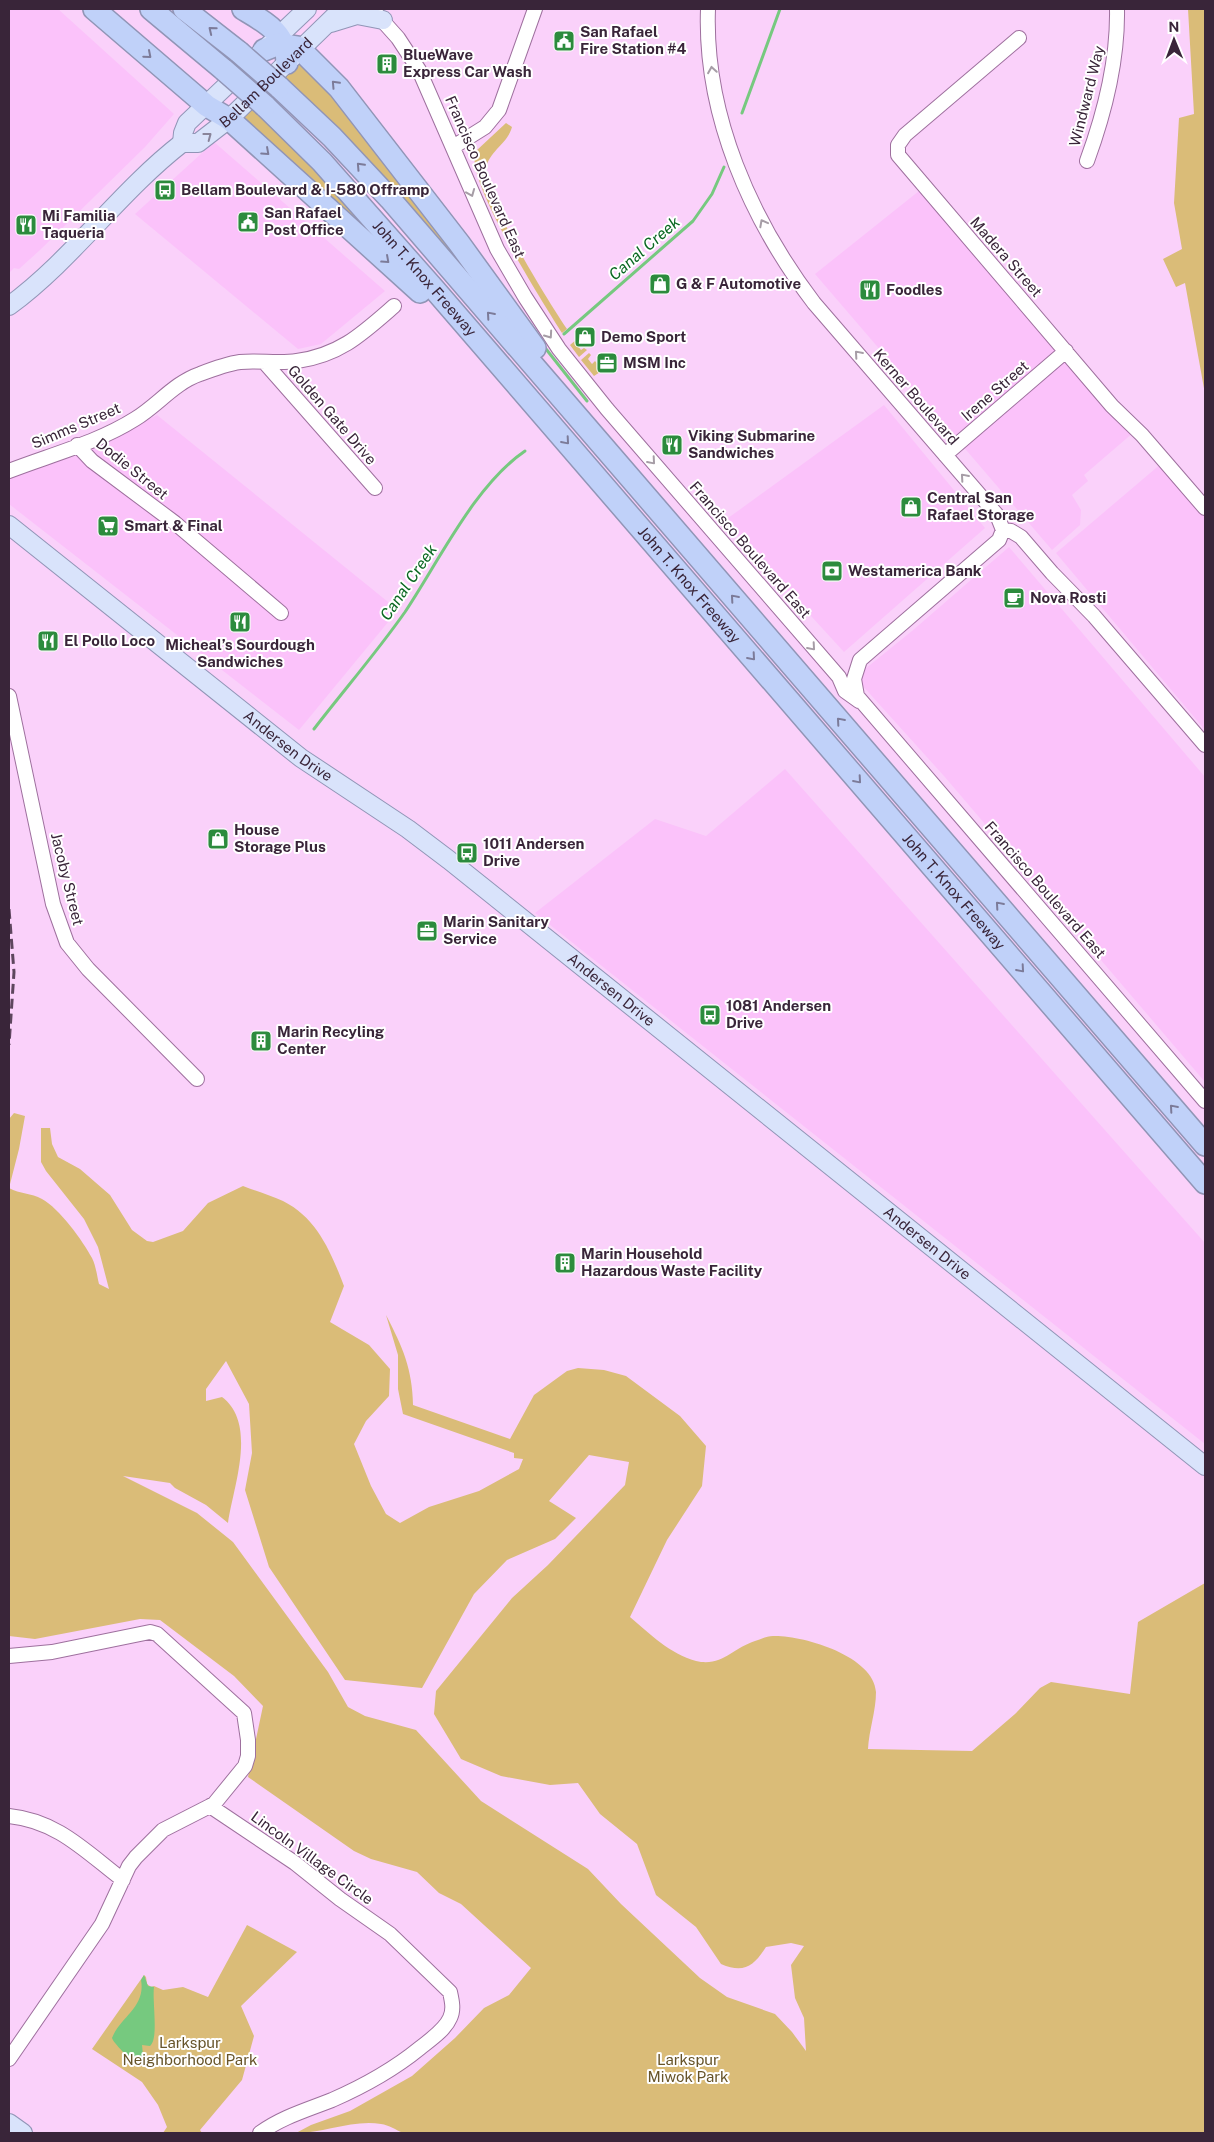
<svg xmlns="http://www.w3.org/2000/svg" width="1214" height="2142" font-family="'Public Sans',sans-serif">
<rect width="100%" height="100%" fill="#fad1fa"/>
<path fill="#fbc2fa" d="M9,9H58L174,114L145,147L40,250L19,269L14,268L9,273Z
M214,142L385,291L321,344L298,349L135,214Z
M919,191L1134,432L1084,475L1088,481L1072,495L1081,510L1080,525L1052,550L815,274Z
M884,405L985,528L844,652L724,521Z
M157,415L398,610L299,730L9,504V478L11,475L76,456Z
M1169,457L1205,498V730L1056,553Z
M1009,547L1205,777V1082L944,776L861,684L865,669L912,631Z
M785,769L1205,1243V1444L535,913L655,819L706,836Z"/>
<path fill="#dabc78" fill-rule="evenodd" d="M1188,9H1205V394L1185,283L1176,287L1163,259L1182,249L1174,203L1179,118L1194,114Z
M301,60L341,101L465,260L459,265L361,153L284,77Z
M253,108L287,138L385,247L240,123Z
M506,123L512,127L511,130C506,144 489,152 486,168C481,194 550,304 567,329L562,333C545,306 462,176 476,151Z
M577,339L579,343L577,345L581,350L584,348L587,350L579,357L570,345Z
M589,353L591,355L588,359L592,364L595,361L603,370L594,376L581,360Z
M14,1113L25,1116L19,1149L9,1188C20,1194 31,1193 42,1199C59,1208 83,1241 92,1258C96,1266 97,1276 99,1284L109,1289L98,1247L84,1219L46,1171L41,1162V1128H50L52,1144L58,1157L80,1169L110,1195L132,1230L147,1241L153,1242L183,1231L208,1203L243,1186C256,1191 270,1195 283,1201C317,1218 331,1252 344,1286L330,1322L369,1345L390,1369L389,1396L366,1421L354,1444L371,1486L386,1514L400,1523L429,1507L479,1491L519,1469L523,1459L514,1458V1453L403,1414L398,1389V1355L386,1315C403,1348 412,1368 413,1405L510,1439L534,1395L567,1371L578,1368L604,1370L626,1376L680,1416L706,1446L702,1486L667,1540L630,1617C650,1634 670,1654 696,1661C722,1667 733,1648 755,1641C761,1639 767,1636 773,1636C803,1635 874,1656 876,1692C876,1711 869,1730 868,1749L972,1751L1015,1714L1040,1688L1051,1682L1130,1694L1138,1622L1205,1583V2133H403C396,2130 389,2125 381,2124C355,2119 323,2133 296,2133L311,2125L350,2111L412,2076L455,2038L484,2008L509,1995L531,1968L461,1904L439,1893L417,1872L371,1859L354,1851L248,1777L263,1706L234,1676L160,1620L140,1619L35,1639L9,1636V1119ZM226,1361L249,1404L252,1453L245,1490L269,1567L345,1680L422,1688L474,1594L507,1560L555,1539L576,1518L549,1501L589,1455L629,1462L625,1485L548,1565L512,1598L436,1691L434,1714L461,1759L501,1776L550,1785L578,1783L600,1814L637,1844L656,1895L696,1927L721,1964C744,1974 754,1966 766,1947L791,1943L804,1946L791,1965L795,1998L804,2018L806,2051L792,2032L775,2014L727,1997L700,1978L621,1904L588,1869L481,1801L416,1730L365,1716L348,1707L328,1672L233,1542L197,1513L123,1476L170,1483L175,1488L206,1505L228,1523C233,1487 258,1424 222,1397L206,1401V1389Z
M247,1925L297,1952L241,2006L254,2036L242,2080L200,2130L202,2133H163L167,2127L158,2105L142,2082L92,2049L144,1975L146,1977L147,1984L151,1987L154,1986L163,1990L183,1987L208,1997Z"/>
<path fill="#76c97f" d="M144,1975L148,1986L154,1987C152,2001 159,2039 150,2046L142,2045L143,2055L139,2062H135C130,2059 114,2044 112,2038C120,2017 146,2007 141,1980Z"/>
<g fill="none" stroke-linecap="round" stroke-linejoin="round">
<path stroke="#76c97f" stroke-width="3" d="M742,113L780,9
M564,334L693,221L712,194L724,167
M546,349L587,401
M314,729C344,690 377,652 405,612C439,561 475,485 525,451"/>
<g stroke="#9e709e" stroke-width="16">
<path id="minor" d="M372,9L398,38L419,70L497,249L525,297L559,349L607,409L839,677L845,691L859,701
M708,9C704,115 751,220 814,303L997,515L1003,530
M1019,38L905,135L898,145V155L1112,406L1142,435L1205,508
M453,147L485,127L499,110L535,9
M1087,161C1105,112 1118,61 1117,9
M265,363L375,488
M77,445L92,461L175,523L281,613
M945,455L1066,351
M9,471C50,455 97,443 135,419C158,405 174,383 200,374C213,369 226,364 240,362C259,360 278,364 297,361C340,355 362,334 394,306
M1003,530L999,540L860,660L854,679L857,696L1205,1101
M1003,530L1011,531L1021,537L1052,573L1094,616L1205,745
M9,696L53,904L67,943L88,969L197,1079
M9,1656L52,1652L150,1632L157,1634L244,1713L248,1740V1756L245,1766L214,1804L210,1806
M9,1816C58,1821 86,1852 123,1880
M9,2059L102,1924L129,1866L136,1857L163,1830L210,1806L295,1863L340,1899L390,1934L450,1992C452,2001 454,2010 450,2018C445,2030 430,2040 420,2048C393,2070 364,2086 332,2100C307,2110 282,2117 260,2133"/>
</g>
<g stroke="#9195b6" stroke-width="20">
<g id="major">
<path d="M331,23L357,15L383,20"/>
<path d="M182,143L183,133L187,123L307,9"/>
<path id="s1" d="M9,306C73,259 119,192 182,143H198L229,119L342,9"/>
<path id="s2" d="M9,525L301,758L408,829L449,860L1205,1466"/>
<path d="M9,2123L23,2133"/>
</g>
</g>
<g stroke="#9195b6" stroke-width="24">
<g id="highway">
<path d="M94,9L207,106L229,119L420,292"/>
<path d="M151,9L224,70"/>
<path d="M184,9L239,52"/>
<path d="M243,9C265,22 287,33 287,63"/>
<path d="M264,50L279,44L298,47L339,88L459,243L535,348"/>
<path d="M279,87L332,137L390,199L1205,1145"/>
<path id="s3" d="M265,106L322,162L435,290L1205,1183"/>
</g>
</g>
<use href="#minor" stroke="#fff" stroke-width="14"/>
<use href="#major" stroke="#d9e3fb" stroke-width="18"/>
<use href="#highway" stroke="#c0d1f9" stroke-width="21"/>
<path stroke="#5e465e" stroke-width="3" stroke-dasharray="10 5" stroke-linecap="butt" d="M9,909L14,972L9,1045"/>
<g stroke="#9195b6" stroke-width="24" stroke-linecap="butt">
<path id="highway-bridge" d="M239,52L279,87
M224,70L265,106"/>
</g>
<use href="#highway-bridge" stroke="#c0d1f9" stroke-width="21"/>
</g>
<defs><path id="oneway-chevron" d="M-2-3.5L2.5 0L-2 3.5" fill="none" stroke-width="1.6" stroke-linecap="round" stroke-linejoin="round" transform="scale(1.25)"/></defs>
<g stroke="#7c7b99">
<use href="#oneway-chevron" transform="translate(212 30) rotate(-141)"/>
<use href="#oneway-chevron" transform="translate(148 55) rotate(41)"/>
<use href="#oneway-chevron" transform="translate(335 84) rotate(-133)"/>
<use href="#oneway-chevron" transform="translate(266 152) rotate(42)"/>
<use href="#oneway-chevron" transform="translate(360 166) rotate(-133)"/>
<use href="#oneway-chevron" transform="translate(386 260) rotate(42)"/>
<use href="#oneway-chevron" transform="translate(490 315) rotate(-131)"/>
<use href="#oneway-chevron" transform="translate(566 441) rotate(49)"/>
<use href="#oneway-chevron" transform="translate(734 598) rotate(-131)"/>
<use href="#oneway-chevron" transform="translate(752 657) rotate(49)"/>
<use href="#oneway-chevron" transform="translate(840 721) rotate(-131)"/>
<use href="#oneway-chevron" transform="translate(858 780) rotate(49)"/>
<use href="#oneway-chevron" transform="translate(999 905) rotate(-131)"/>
<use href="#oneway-chevron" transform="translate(1021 969) rotate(49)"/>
<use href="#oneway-chevron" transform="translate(1173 1108) rotate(-131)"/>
</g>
<g stroke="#a69da6">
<use href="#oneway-chevron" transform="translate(712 70) rotate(-99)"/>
<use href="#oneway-chevron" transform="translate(471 193) rotate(68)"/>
<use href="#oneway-chevron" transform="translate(763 223) rotate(-118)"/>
<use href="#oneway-chevron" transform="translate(549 335) rotate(55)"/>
<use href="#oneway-chevron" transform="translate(858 354) rotate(-131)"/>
<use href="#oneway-chevron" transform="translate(652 461) rotate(49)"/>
<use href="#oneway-chevron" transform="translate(964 477) rotate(-131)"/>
<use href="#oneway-chevron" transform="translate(812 647) rotate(49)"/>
</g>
<use stroke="#89849a" href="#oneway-chevron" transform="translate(208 136) rotate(-37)"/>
<defs>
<g id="civic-square" transform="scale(1.125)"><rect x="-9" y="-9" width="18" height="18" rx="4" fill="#2c8b3d" stroke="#fff"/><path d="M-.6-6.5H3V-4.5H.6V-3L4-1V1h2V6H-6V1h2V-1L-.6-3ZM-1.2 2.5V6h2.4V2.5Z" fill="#fff"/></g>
<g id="building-square" transform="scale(1.125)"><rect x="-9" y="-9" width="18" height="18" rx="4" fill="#2c8b3d" stroke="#fff"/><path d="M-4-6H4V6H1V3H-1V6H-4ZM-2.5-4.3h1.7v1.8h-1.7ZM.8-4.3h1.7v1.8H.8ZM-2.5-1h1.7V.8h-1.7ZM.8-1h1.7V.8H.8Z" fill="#fff"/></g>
<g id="bus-square" transform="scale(1.125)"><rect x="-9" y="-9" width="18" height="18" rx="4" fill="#2c8b3d" stroke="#fff"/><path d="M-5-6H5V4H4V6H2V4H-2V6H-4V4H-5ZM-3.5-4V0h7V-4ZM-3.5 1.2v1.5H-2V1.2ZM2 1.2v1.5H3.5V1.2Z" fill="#fff"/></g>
<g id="restaurant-square" transform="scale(1.125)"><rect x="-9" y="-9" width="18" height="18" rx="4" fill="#2c8b3d" stroke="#fff"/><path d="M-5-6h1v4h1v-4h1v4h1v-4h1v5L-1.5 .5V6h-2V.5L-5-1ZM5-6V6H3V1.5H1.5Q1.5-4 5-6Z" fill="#fff"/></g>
<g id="shop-square" transform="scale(1.125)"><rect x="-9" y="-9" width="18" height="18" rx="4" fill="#2c8b3d" stroke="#fff"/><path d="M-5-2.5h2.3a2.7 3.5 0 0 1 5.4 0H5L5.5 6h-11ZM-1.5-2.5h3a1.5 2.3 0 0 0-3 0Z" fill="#fff"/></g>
<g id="office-square" transform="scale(1.125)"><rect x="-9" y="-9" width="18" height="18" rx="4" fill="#2c8b3d" stroke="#fff"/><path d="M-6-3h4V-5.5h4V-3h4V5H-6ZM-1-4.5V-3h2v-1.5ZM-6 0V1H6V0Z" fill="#fff"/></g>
<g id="supermarket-square" transform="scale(1.125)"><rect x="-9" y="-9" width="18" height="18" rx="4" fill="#2c8b3d" stroke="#fff"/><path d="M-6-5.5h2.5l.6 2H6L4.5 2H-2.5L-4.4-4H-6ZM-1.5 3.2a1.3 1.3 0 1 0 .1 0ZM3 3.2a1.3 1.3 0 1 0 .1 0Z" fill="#fff"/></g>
<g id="bank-square" transform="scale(1.125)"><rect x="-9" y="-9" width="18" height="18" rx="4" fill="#2c8b3d" stroke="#fff"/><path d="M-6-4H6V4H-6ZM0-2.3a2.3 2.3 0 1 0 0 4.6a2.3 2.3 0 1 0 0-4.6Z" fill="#fff"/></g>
<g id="cafe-square" transform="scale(1.125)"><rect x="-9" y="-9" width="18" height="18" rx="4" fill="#2c8b3d" stroke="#fff"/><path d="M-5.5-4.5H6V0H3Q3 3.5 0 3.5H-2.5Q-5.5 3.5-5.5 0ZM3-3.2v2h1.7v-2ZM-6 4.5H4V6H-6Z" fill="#fff"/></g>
</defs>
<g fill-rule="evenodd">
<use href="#civic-square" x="564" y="41"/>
<use href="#building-square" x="387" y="64"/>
<use href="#bus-square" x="165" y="190"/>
<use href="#civic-square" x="248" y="222"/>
<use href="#restaurant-square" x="26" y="225"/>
<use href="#shop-square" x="660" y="284"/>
<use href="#restaurant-square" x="870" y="290"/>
<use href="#shop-square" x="585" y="337"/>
<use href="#office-square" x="607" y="363"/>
<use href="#restaurant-square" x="672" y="445"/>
<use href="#shop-square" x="911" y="507"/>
<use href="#supermarket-square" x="108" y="526"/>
<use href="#bank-square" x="832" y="571"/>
<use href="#cafe-square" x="1014" y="598"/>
<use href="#restaurant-square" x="240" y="622"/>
<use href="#restaurant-square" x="48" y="641"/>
<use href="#shop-square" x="218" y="839"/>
<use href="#bus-square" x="467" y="853"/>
<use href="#office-square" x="427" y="931"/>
<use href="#bus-square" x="710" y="1015"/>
<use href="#building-square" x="261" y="1041"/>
<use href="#building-square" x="565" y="1263"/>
</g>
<g text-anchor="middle" stroke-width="4" stroke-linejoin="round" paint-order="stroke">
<g font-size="15" font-weight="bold" fill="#392539" stroke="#fff" text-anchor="start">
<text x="580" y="37">San Rafael<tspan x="580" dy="17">Fire Station #4</tspan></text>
<text x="403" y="60">BlueWave<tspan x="403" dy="17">Express Car Wash</tspan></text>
<text x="181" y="195">Bellam Boulevard &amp; I-580 Offramp</text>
<text x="264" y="218">San Rafael<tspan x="264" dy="17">Post Office</tspan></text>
<text x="42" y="221">Mi Familia<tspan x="42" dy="17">Taqueria</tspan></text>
<text x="676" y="289">G &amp; F Automotive</text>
<text x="886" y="295">Foodles</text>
<text x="601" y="342">Demo Sport</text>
<text x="623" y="368">MSM Inc</text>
<text x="688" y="441">Viking Submarine<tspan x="688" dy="17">Sandwiches</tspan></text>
<text x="927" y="503">Central San<tspan x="927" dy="17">Rafael Storage</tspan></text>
<text x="124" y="531">Smart &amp; Final</text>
<text x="848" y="576">Westamerica Bank</text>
<text x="1030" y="603">Nova Rosti</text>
<text x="64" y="646">El Pollo Loco</text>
<text x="240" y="650" text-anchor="middle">Micheal’s Sourdough<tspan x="240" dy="17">Sandwiches</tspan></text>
<text x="234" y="835">House<tspan x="234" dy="17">Storage Plus</tspan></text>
<text x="483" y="849">1011 Andersen<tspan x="483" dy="17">Drive</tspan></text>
<text x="443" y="927">Marin Sanitary<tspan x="443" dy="17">Service</tspan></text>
<text x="726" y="1011">1081 Andersen<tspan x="726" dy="17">Drive</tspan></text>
<text x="277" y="1037">Marin Recyling<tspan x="277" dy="17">Center</tspan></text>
<text x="581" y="1259">Marin Household<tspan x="581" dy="17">Hazardous Waste Facility</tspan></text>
</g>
<g font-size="15" fill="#392539" stroke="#fff">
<text dy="5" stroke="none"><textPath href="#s1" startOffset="345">Bellam Boulevard</textPath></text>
<text transform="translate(1087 96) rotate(-76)" y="5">Windward Way</text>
<text transform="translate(485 177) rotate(66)" y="5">Francisco Boulevard East</text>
<text transform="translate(1006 257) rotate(49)" y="5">Madera Street</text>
<text dy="5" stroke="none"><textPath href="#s3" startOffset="235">John T. Knox Freeway</textPath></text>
<text transform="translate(995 391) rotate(-41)" y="5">Irene Street</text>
<text transform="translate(916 397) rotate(49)" y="5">Kerner Boulevard</text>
<text transform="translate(332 415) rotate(49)" y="5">Golden Gate Drive</text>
<text transform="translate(76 426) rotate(-23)" y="5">Simms Street</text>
<text transform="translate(132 469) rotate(39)" y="5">Dodie Street</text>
<text transform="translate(750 550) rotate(49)" y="5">Francisco Boulevard East</text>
<text dy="5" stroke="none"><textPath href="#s3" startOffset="640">John T. Knox Freeway</textPath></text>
<text dy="5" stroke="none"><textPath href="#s2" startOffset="356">Andersen Drive</textPath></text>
<text transform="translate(67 879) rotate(76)" y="5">Jacoby Street</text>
<text transform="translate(1045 890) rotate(49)" y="5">Francisco Boulevard East</text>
<text dy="5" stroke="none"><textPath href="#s3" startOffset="1045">John T. Knox Freeway</textPath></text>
<text dy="5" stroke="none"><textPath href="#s2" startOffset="761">Andersen Drive</textPath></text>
<text dy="5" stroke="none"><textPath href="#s2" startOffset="1166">Andersen Drive</textPath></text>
<text transform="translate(312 1858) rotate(36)" y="5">Lincoln Village Circle</text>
</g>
<g font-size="15" fill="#675429" stroke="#fff">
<text x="190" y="2048">Larkspur<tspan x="190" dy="17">Neighborhood Park</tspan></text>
<text x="688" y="2065">Larkspur<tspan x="688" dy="17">Miwok Park</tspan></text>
</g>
<g font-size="16" font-style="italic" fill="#0b6823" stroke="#fff">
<text transform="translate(644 248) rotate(-41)" y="6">Canal Creek</text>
<text transform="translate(408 582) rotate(-56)" y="6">Canal Creek</text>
</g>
</g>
<rect width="1214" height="2142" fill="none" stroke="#392539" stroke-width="20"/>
<g transform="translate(1174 40) rotate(359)" stroke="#ffffff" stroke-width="4" paint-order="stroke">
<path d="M0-4L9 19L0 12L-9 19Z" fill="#392539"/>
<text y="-8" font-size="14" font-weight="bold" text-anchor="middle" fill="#392539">N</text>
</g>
</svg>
